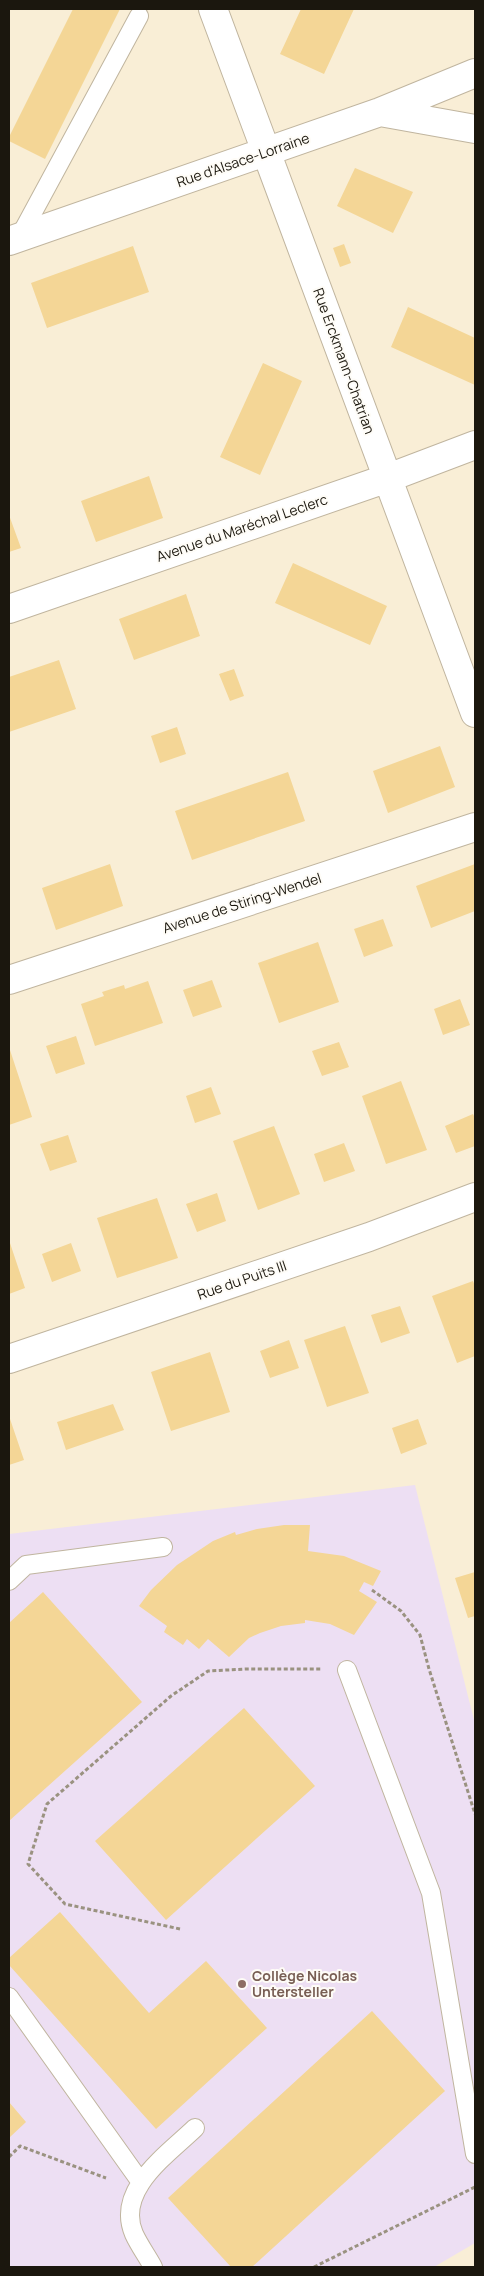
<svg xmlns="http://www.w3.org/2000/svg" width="484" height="2276" font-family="Manrope,sans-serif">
<rect width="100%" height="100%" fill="#f9eed6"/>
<path fill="#eddff3" d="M415,1485L475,1724V2243L434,2267H9V1534Z"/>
<path fill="#f4d696" d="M73,9H120L45,159L9,141V137Z
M301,9H354L324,74L280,54Z
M355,168L413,192L393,233L337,206Z
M344,244L351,263L340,267L333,248Z
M133,246L149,292L47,328L31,283Z
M408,307L475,338V385L391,347Z
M263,363L302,381L260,475L220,457Z
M149,476L163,518L96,542L81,501Z
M9,515L21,548L9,552Z
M293,563L387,606L370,645L275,603Z
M186,594L200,636L134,660L119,619Z
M59,660L76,709L9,732V677Z
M234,669L244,696L230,701L219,674Z
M177,727L186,754L160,763L151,736Z
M440,746L455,787L388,813L373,771Z
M288,772L305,821L192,860L175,811Z
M110,864L123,906L56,930L42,888Z
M475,864V911L431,928L416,886Z
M383,919L393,946L364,957L354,929Z
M318,942L339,1002L279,1023L258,963Z
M212,980L222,1007L193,1017L183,990Z
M148,981L163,1023L95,1046L81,1004L104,996L102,992L124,985L125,989Z
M460,999L470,1025L443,1035L434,1009Z
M76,1036L85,1064L56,1074L46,1046Z
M339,1042L349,1067L322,1076L312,1051Z
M9,1047L32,1117L9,1125Z
M401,1081L427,1150L386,1164L362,1096Z
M211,1087L221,1114L195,1123L186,1096Z
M473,1114L475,1118V1146L456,1153L445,1126Z
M274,1126L300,1194L258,1210L233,1141Z
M68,1135L77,1162L50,1171L40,1144Z
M344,1143L355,1171L324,1182L314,1154Z
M217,1193L226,1221L197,1232L186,1204Z
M157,1198L178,1258L117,1278L97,1218Z
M9,1240L25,1288L9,1294Z
M71,1243L81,1271L52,1282L42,1254Z
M473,1281L475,1286V1356L457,1363L432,1296Z
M400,1306L410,1333L381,1343L371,1315Z
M345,1326L369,1393L327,1407L304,1340Z
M289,1340L299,1368L270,1378L260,1351Z
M210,1352L230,1412L171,1431L151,1372Z
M113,1404L124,1430L66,1450L57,1422Z
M9,1416L24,1460L9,1465Z
M418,1419L427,1444L401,1454L392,1428Z
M284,1525H310L308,1551L344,1556L381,1571L373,1586L364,1582L359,1591L377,1602L354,1635L330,1624L305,1620V1623L281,1626L260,1633L249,1638L229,1657L208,1639L199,1649L187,1639L183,1645L164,1632L167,1626L139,1606L151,1590L177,1565L213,1541L235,1532L236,1535L257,1529Z
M475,1572V1616L468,1618L455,1578Z
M43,1592L142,1702L9,1821V1623Z
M244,1708L315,1786L166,1920L95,1841Z
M60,1912L149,2013L206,1961L267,2028L156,2129L9,1965V1958Z
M372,2011L445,2091L252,2267H231L168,2198Z
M9,2102L26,2122L9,2138Z"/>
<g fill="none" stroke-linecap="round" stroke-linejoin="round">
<g stroke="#c0b59f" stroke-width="20">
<path id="service" d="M19,238L139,16
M9,1581L26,1565L163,1547
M347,1670L431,1893L475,2154
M9,1997L140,2181
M153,2267C147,2256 139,2245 134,2234C115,2190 167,2155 195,2128"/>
</g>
<g stroke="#c0b59f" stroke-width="30">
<path id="minor" d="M213,9L475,713
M380,112L475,129
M9,241L380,112L475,73
M9,609L388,478L475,445
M9,980L475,827
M9,1359L369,1237L475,1197"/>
</g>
<path stroke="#9a9280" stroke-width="3" stroke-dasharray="4 2.5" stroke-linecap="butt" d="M372,1590L401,1611L420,1635L429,1669L475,1814
M180,1929L65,1904L28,1864L47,1804L171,1696L208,1671L246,1669H322
M9,2157L20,2146L106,2178
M314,2267L475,2187"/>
<use href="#service" stroke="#fff" stroke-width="18"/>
<use href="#minor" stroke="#fff" stroke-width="28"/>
</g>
<circle fill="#8d6e63" stroke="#fefcf7" stroke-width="2" cx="242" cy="1984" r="5"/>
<g text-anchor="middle" stroke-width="4" stroke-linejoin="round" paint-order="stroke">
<g font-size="14" fill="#1b170e" stroke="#fefcf7">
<text transform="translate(243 160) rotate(-19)" y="5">Rue d'Alsace-Lorraine</text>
<text transform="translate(344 361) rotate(70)" y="5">Rue Erckmann-Chatrian</text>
<text transform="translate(242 528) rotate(-19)" y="5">Avenue du Maréchal Leclerc</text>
<text transform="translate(242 903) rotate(-18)" y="5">Avenue de Stiring-Wendel</text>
<text transform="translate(242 1280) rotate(-19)" y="5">Rue du Puits III</text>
</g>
<g font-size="14" font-weight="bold" fill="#785e54" stroke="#fefcf7" text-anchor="start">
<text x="252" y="1981">Collège Nicolas<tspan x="252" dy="16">Untersteller</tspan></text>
</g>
</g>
<rect width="484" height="2276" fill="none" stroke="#1b170e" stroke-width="20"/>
</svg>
